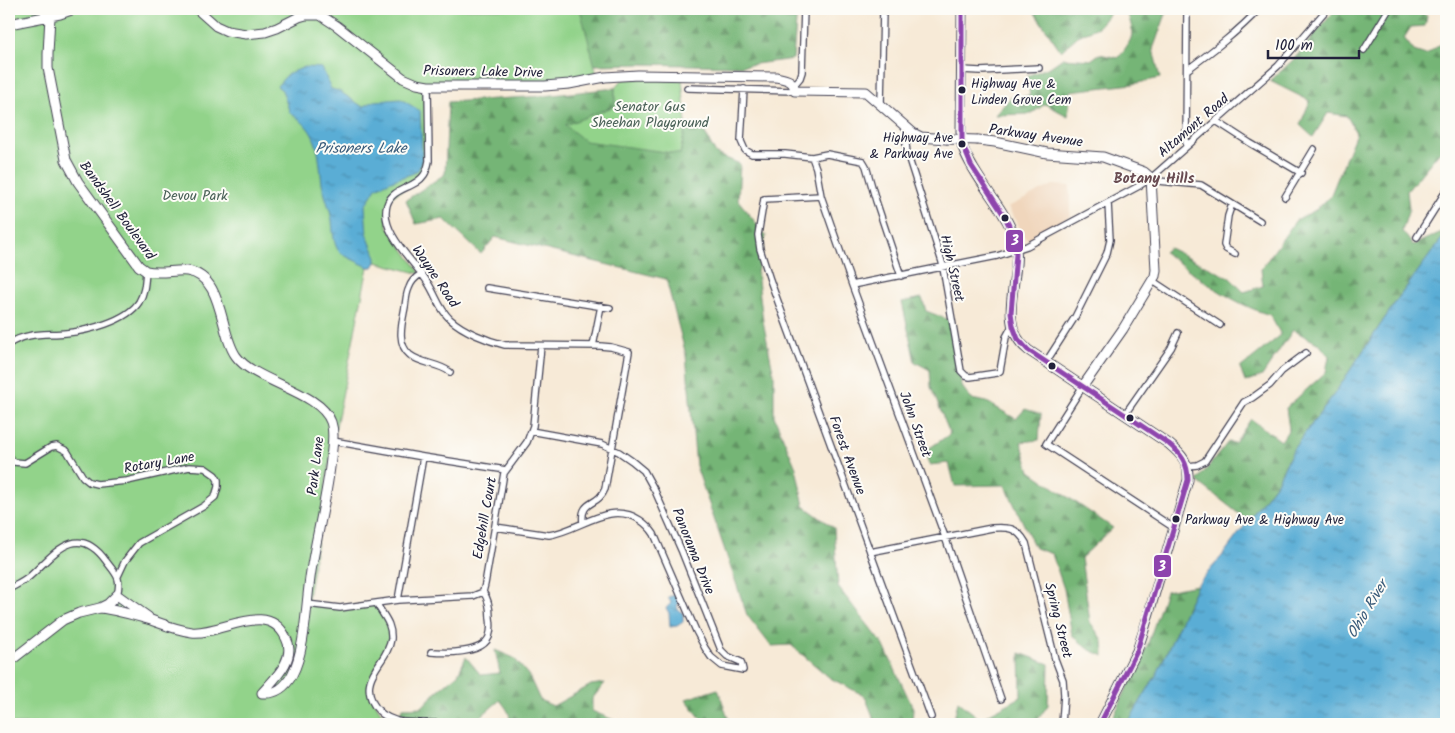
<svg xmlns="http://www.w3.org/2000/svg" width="1455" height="733" font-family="Kalam,sans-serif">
<defs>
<pattern id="forest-firs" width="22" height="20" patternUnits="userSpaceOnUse" patternTransform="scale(1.25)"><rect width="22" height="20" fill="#75b576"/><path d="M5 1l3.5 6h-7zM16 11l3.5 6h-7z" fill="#609362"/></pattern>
<pattern id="water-ripples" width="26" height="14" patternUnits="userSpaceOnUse" patternTransform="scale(1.25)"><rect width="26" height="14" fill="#5aadd5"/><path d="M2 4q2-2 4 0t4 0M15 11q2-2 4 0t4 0" fill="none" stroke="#4a8cae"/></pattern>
</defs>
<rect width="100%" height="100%" fill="#fdfcf7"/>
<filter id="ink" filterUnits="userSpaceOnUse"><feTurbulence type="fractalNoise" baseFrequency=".02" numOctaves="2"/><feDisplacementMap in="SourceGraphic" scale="10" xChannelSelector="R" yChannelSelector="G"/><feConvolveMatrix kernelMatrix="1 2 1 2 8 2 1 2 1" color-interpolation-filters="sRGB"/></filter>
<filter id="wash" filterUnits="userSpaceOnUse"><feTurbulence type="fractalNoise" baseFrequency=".0096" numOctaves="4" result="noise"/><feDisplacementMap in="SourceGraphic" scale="20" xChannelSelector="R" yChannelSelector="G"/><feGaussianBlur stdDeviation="1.12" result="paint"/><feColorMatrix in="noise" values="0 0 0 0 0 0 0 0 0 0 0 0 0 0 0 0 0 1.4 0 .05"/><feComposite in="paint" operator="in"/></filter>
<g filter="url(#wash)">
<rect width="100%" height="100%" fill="#f7ead7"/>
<path fill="#f0d6bc" d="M1053,185L1070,186V217L1029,239L1025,238L1008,207Z"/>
<path fill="url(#forest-firs)" stroke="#4c6c58" d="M534,9H797L793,59L741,66L639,64L595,65L581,75Z
M1032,9H1113L1098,27L1078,36L1061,51Z
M1126,9H1162L1166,14L1153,49L1160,78L1133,84L1070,91L1068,116L1045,104L1031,114L995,115L1011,97L1030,96L1027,76L1050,67L1063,58L1091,60L1099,54L1118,58C1135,36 1135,35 1126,9Z
M1336,9H1416L1427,16L1425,26L1411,27L1404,38L1414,51L1426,55L1446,40V144L1407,191L1409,209L1402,231L1413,245L1446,230V233L1399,297L1335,393L1294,448L1277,482L1248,521L1197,481L1228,442L1235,443L1251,419L1281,441L1289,429L1286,408L1326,372L1329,356L1319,344L1293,330L1262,376L1245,382L1240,368L1281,335L1270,315C1230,303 1197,276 1164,252L1169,248L1230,278L1244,292L1263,286L1261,269L1296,220L1314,211L1330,197L1356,133L1347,116L1328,113L1313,137L1300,125L1310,101L1270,81L1293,60Z
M615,88V106L566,125L680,154L686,125L705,133L716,154L740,164L738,200L766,236L757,272L763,321L774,376V416L796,468L804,506L834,528L838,587L883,644L913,708L912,724H876L865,696L830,678L791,645L771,646L747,615L696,466L686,355L666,279L495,237L481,254L444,219L416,224L406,200L445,174L448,102L544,96Z
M922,298L926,311L952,321L961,371V385L971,399L987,402L1016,419L1025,409L1041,414L1039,440L1021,442L1030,471L1113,528L1081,558L1090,622L1103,641L1104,656L1090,650L1072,635L1064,589L1052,554L1035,548L1005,485L955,486L949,463L929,465L925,451L950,434L931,387L930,370L915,362L902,302Z
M1197,585L1158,672L1127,724H1110L1147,646L1166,591Z
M495,650L514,658L529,676L540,700L553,706L591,685L605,683L592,699V711L623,724H509C512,714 506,708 500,700L472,724H251L369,685L379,712L396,720L403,708L422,707L436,692L458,674L466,657L481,675L500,673Z
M1020,653L1049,664L1048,705L1035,724H953L958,701L980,719L1021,697Z
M718,689L730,724H705L686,699Z"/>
<path fill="#92d38a" stroke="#5a7a62" d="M9,9H580L598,78L569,84L428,87L429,161L424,175L390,198L387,225L421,274L376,262L373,267H368L333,441L307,604L330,607L377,604L387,619L391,639L378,664L369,692L382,714L419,724H9Z
M682,78L686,125L680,154L585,141L565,125L615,106V88L623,79Z"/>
<path fill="url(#water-ripples)" stroke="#3e6888" d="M305,67L322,68L331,89L339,91L363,107L374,101L401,99L420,111L422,152L421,164L418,170L414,173L391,181L376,188L365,206L367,235L376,257V262L373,267H368C361,263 342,256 338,250C333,242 333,230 332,220C330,208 324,195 322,183C318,153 320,131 290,113L282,90L277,86L288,74Z
M1446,233V724H1127L1158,672L1197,585L1222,556L1277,482L1294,448L1335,393L1399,297Z
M675,595L681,602L677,605L678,610L683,613V622L677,626L670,627L669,613L666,608L671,603L668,597Z"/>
</g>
<g filter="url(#ink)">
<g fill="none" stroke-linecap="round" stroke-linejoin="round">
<g stroke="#424052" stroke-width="8">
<path id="street" d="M1364,50L1389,9
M962,70L980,71L1039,68
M1187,70C1211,52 1239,31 1259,9
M794,85L800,78L802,72L804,9
M428,86L429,161C428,166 427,171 424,175C415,189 392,187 387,205C379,232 415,262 428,283C436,295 439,309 450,319C463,331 488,341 505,345L600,346L611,347L629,352L605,489C598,507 580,499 583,523
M687,88L795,91
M744,89L741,141L745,150L752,154H785L812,157L827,154L863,161L866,166L876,201L901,276
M881,104L883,9
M1216,121L1250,143L1301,173
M913,133L906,144L907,153L942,262L961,371L966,376L970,377L997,373L1000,371L1006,337L1012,326
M1186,147L1187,9
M812,157L816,168L821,196L852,285L945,537L1001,699
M1151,178L1158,181L1201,185L1260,221
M821,196L764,199L758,235L760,249L770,280L931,717
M1285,197L1314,149
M1232,204L1228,216L1224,245L1226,249L1235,254
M1417,237L1446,191
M421,274C416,277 411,282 409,288C406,294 406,301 405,307C402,323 396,344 410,355C422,364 438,363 450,372
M1153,281L1220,325
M852,285L997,256L1027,246L1139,186L1151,178L1278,66L1327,9
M487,288L610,308
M9,344C26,332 46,335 66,333C87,331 127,321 139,302C145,292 145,282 146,271
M593,346L601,306
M1046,362L1075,317L1107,253L1110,240L1108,203
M1083,386L1046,444L1174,528
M1125,414L1171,348L1178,333
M333,441L423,457L506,470
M9,457L14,462L25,463L51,447L57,446L67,451L83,477L89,482L97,484L127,481L189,467L205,468L215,475L218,480V487L215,497L204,506L139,543L125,561L118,576
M1188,466L1197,465L1205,461L1244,402L1252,398L1270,385L1282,371L1306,353
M495,527L549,535C579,531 609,500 640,520C646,524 650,528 654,534L696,631L705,648L711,657L722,666L743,670L741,662L727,656L721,650L682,552L655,491L644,471L632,461L619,452L602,444L531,431
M870,552L992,528C1008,527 1017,527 1026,543L1055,659L1063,680L1064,695L1062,724
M9,589C16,585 23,582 29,577C53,556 76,520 106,561C116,574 122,578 117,595
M483,592L485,584L504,473L527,442L533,426L541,346
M398,600L423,457
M307,604L340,608L398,600L473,596L483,592
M377,604C383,616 392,623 391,639C388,662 359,675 373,703C378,713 387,718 397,721C416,725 436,722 455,724
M431,652C446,653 482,654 489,637C491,631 491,624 490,618C490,609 489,599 483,592"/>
</g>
<g stroke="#424052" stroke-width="11">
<path id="secondary" d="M197,9L216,26L227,31L246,34L265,32L277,28L299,17L306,15H320L337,26L403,78L417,84L428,86H545L569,84L605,77L638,75L776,77C786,79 794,80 795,91L866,92L913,133L921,137L946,139
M962,9L961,131C961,137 961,144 964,150C971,169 989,192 1000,209C1006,219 1013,229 1015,240C1023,276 994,323 1028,350L1169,444C1182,455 1189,462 1188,480L1144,630L1137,651L1100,724
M50,16L48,54V68L66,160L78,182L139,266L146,271C160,274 174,270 187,271C224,276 219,332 236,356C254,382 320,391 331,422C335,434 332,446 331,459C327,497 317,534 311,571C306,601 306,649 292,675C285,688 276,694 262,693
M9,24L60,14L74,9
M978,140L995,142L1047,153L1103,157L1144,172L1151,178L1156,270L1155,276L1123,329L1083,386
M100,608C117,610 134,615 151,620C165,625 177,630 192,632C221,635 268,599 286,638C297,659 274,679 262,693
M9,662L63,620L79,613L100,608L108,604L117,595L148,617"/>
</g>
<use href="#street" stroke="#fff" stroke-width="5.5"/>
<use href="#secondary" stroke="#fff" stroke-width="9"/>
<g stroke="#424052" stroke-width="11" stroke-linecap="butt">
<path id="secondary-bridge" d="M946,139L978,140"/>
</g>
<use href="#secondary-bridge" stroke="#fff" stroke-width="9"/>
<g stroke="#fdfcf7" stroke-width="9">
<path id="bus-1" d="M962,9V143L971,165L1005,217L1014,236L1016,254L1011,313L1013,326L1018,339L1028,350L1169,444C1181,454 1188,463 1188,480L1137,651L1100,724"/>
</g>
<use href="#bus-1" stroke="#8e44ad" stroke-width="5"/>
</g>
</g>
<g fill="#22223b" stroke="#fdfcf7" stroke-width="2">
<circle cx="962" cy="90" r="4.5"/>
<circle cx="962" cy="144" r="4.5"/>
<circle cx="1005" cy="218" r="4.5"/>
<circle cx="1052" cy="366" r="4.5"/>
<circle cx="1130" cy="418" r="4.5"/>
<circle cx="1176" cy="519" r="4.5"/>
</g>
<g text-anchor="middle" stroke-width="4" stroke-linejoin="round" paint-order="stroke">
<g font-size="13" fill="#22223b" stroke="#fdfcf7" text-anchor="start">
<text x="971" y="88">Highway Ave &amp;<tspan x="971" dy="16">Linden Grove Cem</tspan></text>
<text x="953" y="142" text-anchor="end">Highway Ave<tspan x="953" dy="16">&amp; Parkway Ave</tspan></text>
<text x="1185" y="524">Parkway Ave &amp; Highway Ave</text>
</g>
<g font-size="14" fill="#22223b" stroke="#fdfcf7">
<text transform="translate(483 71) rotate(1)" y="5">Prisoners Lake Drive</text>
<text transform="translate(1193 125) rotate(-41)" y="5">Altamont Road</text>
<text transform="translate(1036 135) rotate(8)" y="5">Parkway Avenue</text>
<text transform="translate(118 210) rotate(54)" y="5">Bandshell Boulevard</text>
<text transform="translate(953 268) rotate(77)" y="5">High Street</text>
<text transform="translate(436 276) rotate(56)" y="5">Wayne Road</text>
<text transform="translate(916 424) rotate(70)" y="5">John Street</text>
<text transform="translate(848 455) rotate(70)" y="5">Forest Avenue</text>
<text transform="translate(159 462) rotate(-10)" y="5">Rotary Lane</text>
<text transform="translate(315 466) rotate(-83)" y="5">Park Lane</text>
<text transform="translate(484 518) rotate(-80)" y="5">Edgehill Court</text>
<text transform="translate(694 551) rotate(68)" y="5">Panorama Drive</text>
<text transform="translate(1059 620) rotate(76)" y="5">Spring Street</text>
</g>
<g font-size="14" fill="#496057" stroke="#fdfcf7">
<text x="650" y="111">Senator Gus<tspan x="650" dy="16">Sheehan Playground</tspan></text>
<text x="195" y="200">Devou Park</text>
</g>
<g font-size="15" font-style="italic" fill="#385a79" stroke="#fdfcf7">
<text x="361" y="153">Prisoners Lake</text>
<text transform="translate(1367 609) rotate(-59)" y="5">Ohio River</text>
</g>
<g font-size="15" font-weight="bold" fill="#694c52" stroke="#fdfcf7">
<text x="1154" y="183">Botany Hills</text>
</g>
</g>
<g stroke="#fdfcf7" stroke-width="2">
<rect x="1005" y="229" width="19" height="24" rx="5" fill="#8e44ad"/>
<rect x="1153" y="554" width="19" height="24" rx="5" fill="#8e44ad"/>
</g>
<g font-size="14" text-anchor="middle" font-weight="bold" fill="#fff">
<text x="1015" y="245">3</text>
<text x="1162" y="571">3</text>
</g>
<rect width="1455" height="733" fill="none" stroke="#fdfcf7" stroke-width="30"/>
<path d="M1268 50v8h91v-8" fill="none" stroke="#22223b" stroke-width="2.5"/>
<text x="1275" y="50" font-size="15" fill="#22223b" stroke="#fdfcf7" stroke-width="4" paint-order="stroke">100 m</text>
</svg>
